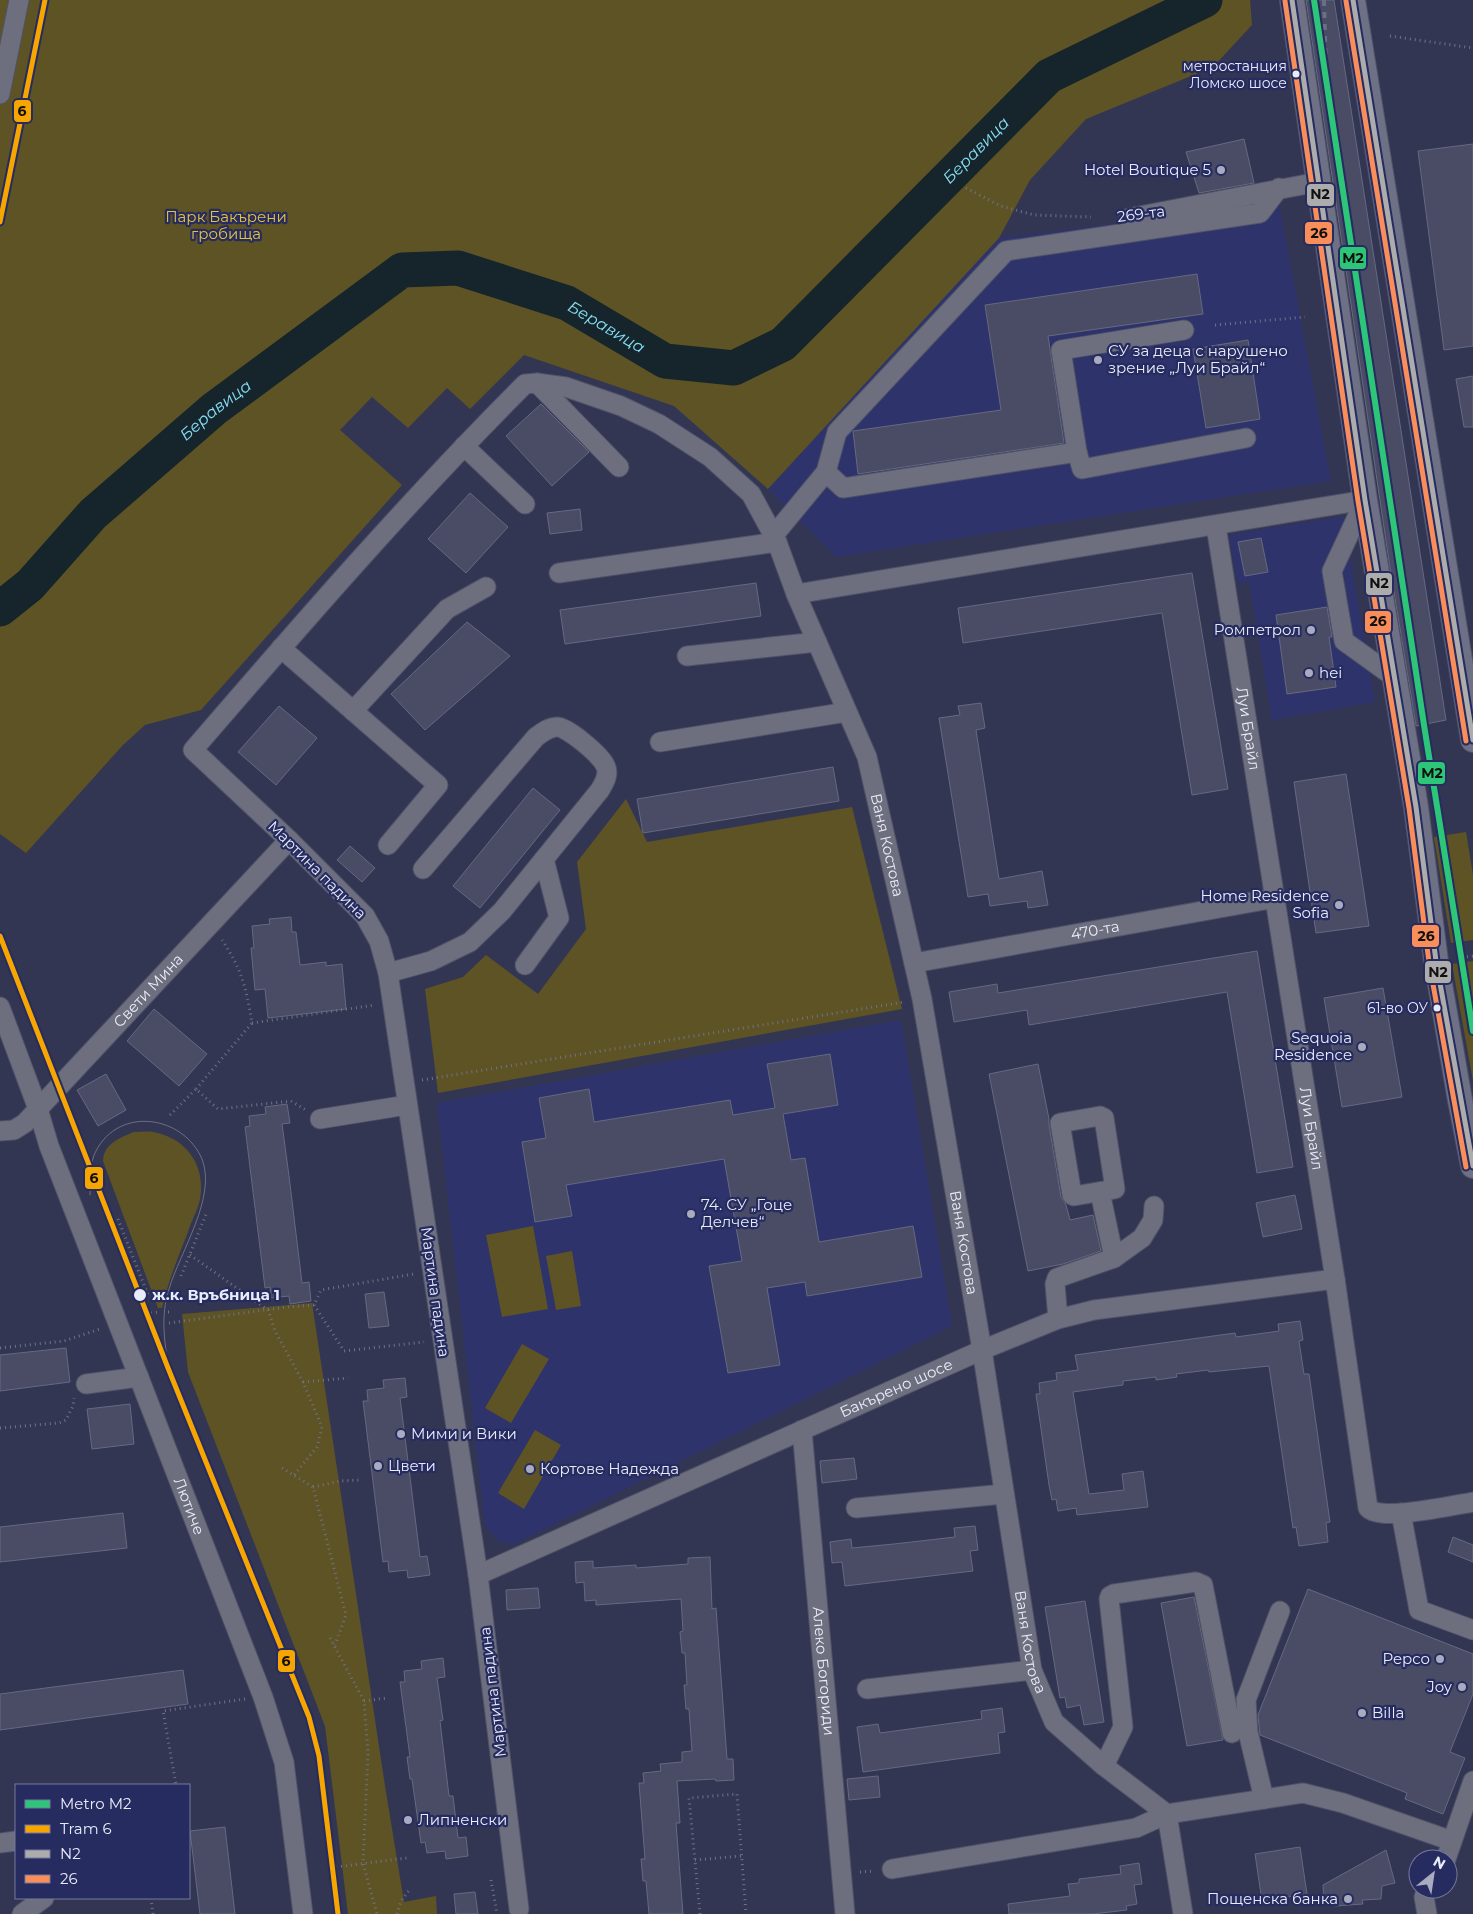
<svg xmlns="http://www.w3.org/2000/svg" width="1473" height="1914" font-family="Montserrat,sans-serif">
<rect width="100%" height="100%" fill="#333653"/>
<path fill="#2e336b" d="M1279,203L1331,481L836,557L768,489L999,238Z
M1343,516L1375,702L1272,720L1249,582L1238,584L1229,535Z
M901,1020L952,1326L515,1544L499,1542L485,1526L437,1103Z"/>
<path fill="#5e5325" d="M0,0H1250L1252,25L1213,67L1086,119L1030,180L999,238L768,489L674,406L524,355L470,409L447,388L408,428L372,397L340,430L402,485L201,710L145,725L123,745L26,853L0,834Z
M626,799L647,842L852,807L902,1009L438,1093L425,989L463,977L486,955L538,994L586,929L577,862Z
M1466,832L1473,875V940L1451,943L1434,837Z
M1473,961V1081L1452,964Z
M134,1132C140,1132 147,1131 153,1132C187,1138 206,1166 200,1199C198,1210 191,1221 188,1232C178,1257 168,1282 162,1308H158L103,1161C104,1143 120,1138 134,1132Z
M533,1226L548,1309L502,1317L486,1235Z
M572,1251L581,1306L556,1310L546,1256Z
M312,1303L385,1786L404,1902L436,1896L437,1914H348L325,1726L188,1372L182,1314Z
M522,1344L549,1359L511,1423L485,1408Z
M535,1430L561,1445L524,1509L498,1493Z"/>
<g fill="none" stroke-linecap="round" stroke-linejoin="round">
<path stroke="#15252b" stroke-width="35" id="s1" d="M0,609L30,585L93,514L214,409L402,270L458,268L567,303L665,361L734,368L783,344L1049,76L1205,0"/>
</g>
<path fill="#494c64" stroke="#656981" d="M1306,0H1334L1446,720L1416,726L1390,568Z
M1244,139L1254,183L1199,193L1186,152Z
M1473,144V346L1444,350L1418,151Z
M1197,274L1203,314L1048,336L1064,443L858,474L853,431L1001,410L985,305Z
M1248,340L1260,419L1206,428L1193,349Z
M1473,376V427H1464L1456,379Z
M541,404L589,452L552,486L506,436Z
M470,493L508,527L466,573L428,539Z
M580,509L582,530L550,534L547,513Z
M1261,538L1268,572L1245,576L1238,542Z
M1192,573L1228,789L1192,795L1162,613L963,643L958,608Z
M756,583L761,616L565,644L560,610Z
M1327,607L1332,637H1329L1336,687L1287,694L1276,615Z
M467,622L510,656L425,730L391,694Z
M981,703L985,728L976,730L999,879L1042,871L1048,905L1028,908L1027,901L990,906L988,894L968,897L939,718L960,715L958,706Z
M279,706L317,738L276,785L238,752Z
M833,767L839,801L643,833L637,799Z
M1346,774L1369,926L1316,933L1294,782Z
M533,788L560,810L480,908L453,886Z
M350,846L375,868L362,882L337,860Z
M291,917L292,932H296L300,965L326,962V966L342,964L346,1009L268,1018L265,989L255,990L251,948H254L252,926L270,924L269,919Z
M1257,951L1293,1167L1257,1173L1227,992L1029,1025L1027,1010L954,1022L949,992L997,984L998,993Z
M1383,988L1402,1097L1342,1107L1324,998Z
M154,1009L207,1054L179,1086L127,1041Z
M830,1054L838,1105L783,1114L791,1160L805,1158L819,1242L913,1226L922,1277L807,1296L805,1282L767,1288L780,1365L728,1373L709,1266L742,1261L724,1159L566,1185L572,1216L535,1222L522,1142L546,1138L539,1098L589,1089L594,1122L730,1100L733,1115L775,1108L767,1064Z
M1038,1064L1049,1119V1125L1061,1197L1066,1205L1070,1220L1093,1215L1101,1251L1063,1264L1028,1271L989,1074Z
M106,1074L126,1110L98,1126L77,1090Z
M287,1104L290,1123L282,1124L289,1176L302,1283L309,1282L311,1301L290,1304L289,1296L271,1298L270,1287L265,1288L245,1127L250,1126L249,1116L266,1114L265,1107Z
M1295,1195L1302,1229L1263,1237L1256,1203Z
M384,1292L389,1326L369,1328L365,1294Z
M1300,1321L1303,1340L1299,1341L1304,1374H1309L1330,1522L1326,1523L1328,1542L1299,1546L1296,1527L1293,1528L1269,1366L1209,1372L1208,1370L1176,1374L1177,1377L1156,1380V1377L1123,1381V1385L1073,1392L1089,1494L1124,1490L1122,1474L1143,1471L1148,1507L1077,1515L1076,1508L1058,1511L1056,1499L1052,1500L1049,1485L1036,1394H1040L1039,1383L1057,1380L1056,1373L1078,1370L1075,1355L1235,1333L1236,1337L1279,1331L1278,1324Z
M66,1348L70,1382L0,1391V1355Z
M405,1378L407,1397L400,1398L410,1477L420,1557L427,1556L430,1575L408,1578L407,1570L389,1572L388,1561L383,1562L363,1401H368L367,1390L384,1388L383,1380Z
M130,1404L134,1444L92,1449L87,1409Z
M854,1458L857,1479L822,1483L820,1461Z
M123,1513L127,1548L0,1562V1527Z
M975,1526L978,1550L970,1551L973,1571L845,1586L842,1562L832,1563L830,1542L851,1539L852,1548L894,1544L955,1537L954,1528Z
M1453,1537L1473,1545V1562L1448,1552Z
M710,1557L712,1609L716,1608L727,1759H733L734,1780L716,1781L715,1779L677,1781L680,1823H676L683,1914H649L646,1881H643L641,1859H645L639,1783H644L643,1773L661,1771L660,1764L682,1762V1752L692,1751L689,1709H686L684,1685H687L685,1653H682L680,1632L683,1631L681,1599L596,1605V1600L585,1601L584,1582L576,1583L575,1562L593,1561V1568L636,1565V1568L688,1564V1558Z
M538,1588L540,1608L507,1610L506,1590Z
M1308,1589L1473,1654V1694L1450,1752L1465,1758L1443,1814L1405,1799L1407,1793L1260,1735L1258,1715Z
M1194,1597L1223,1740L1187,1746L1161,1603Z
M1085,1601L1104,1722L1084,1725L1080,1705L1067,1708L1065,1697L1060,1698L1045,1607Z
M443,1658L445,1677L437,1678L443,1720L440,1721L449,1796H453L458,1838L466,1837L468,1856L446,1859L445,1851L427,1853L425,1842L421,1843L412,1779H410L407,1757H410L400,1682H405L404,1671L422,1669L421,1661Z
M183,1670L188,1704L0,1730V1694Z
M1002,1708L1005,1732L998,1733L1000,1753L863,1772L857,1727L878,1724L880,1733L982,1719L981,1711Z
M878,1776L880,1797L849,1800L847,1779Z
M225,1827L235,1914H200L190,1831Z
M1300,1847L1307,1894L1262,1901L1255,1854Z
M1386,1850L1395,1883L1382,1886L1381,1899L1362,1900L1363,1904L1335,1906V1901L1324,1902L1323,1885Z
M1139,1863L1142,1884L1134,1885L1137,1904L1126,1906L1127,1910L1093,1914H1009L1008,1904L1070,1896L1068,1884L1079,1883V1879L1121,1874L1120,1866Z
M475,1892L478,1914H456L454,1894Z"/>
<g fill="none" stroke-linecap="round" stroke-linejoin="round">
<g stroke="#4f5268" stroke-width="21">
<g id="minor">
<path d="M0,94L19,0"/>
<path d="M1129,218L1318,182"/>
<path d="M537,383L619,467"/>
<path d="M464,446L525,504"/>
<path d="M1077,452L1082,469L1246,438"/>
<path d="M826,472L843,488L1077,452L1061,350L1184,330"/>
<path d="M1365,500L1332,571L1344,641L1394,677"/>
<path id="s2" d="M1216,526L1335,1279L1368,1508C1379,1522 1455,1505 1473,1502"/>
<path d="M774,535L826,472L837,432L1006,251L1260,213L1279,188"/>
<path d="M559,573L777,542"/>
<path d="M796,594L1365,500"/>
<path d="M281,648L438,785L388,845"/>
<path d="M687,656L817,642"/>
<path d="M353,711L447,609L486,587"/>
<path d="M660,742L847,712"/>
<path id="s3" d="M914,963L1275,898"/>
<path d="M525,965L559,918L544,859"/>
<path d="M388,973L431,961L470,942L502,911L600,790C604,783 610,774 605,765C600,755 568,727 557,727C549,727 543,732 536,737L423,869"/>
<path id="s4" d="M0,1007L38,1109L49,1146L263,1697L284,1762L303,1914"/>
<path d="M1100,1116L1104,1118L1115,1189L1074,1196L1072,1195L1060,1123Z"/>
<path d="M320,1119L407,1105"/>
<path id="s5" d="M0,1131L14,1130L25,1123L289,840"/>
<path d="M1100,1192L1114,1258"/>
<path d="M1058,1319L1055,1284L1057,1278L1114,1258L1142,1238L1153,1220L1154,1206"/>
<path d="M86,1384L139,1377"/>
<path id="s6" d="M802,1430L845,1914"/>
<path d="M856,1508L1004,1494"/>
<path d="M1401,1513L1419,1610L1473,1630"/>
<path id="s7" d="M478,1575L982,1350L1058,1319L1094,1310L1335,1279"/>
<path d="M867,1689L1032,1670"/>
<path d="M1104,1766L1123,1727L1109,1599L1110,1596L1114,1594L1196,1582L1203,1585L1232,1733"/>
<path d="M1264,1799L1248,1732L1246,1700L1280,1611"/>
<path d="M0,1843L16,1841"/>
<path d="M1446,1859L1473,1781"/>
<path d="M892,1869L1136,1828L1167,1814L1303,1793L1343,1803L1452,1841"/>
<path id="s8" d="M519,1909L478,1575L388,973L379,941L365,916L289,840L193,750C300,626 408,501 525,384L537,383L566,387L621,406L659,424L710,457L751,494L777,542L796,594L867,757L922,999L982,1350L1032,1670L1054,1722L1104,1766L1167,1814L1183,1914"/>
<path d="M22,1914L44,1898"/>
<path d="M1427,1914L1424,1897L1427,1889"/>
</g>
</g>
<g stroke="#4f5268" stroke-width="26">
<path id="major" d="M1292,0L1365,500L1416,807L1436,961L1460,1100L1473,1166
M1353,0L1473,740"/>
</g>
<path stroke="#707283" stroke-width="3" stroke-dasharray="1 4" stroke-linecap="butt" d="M1390,36L1473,48
M966,188L1001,206L1034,215L1091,217
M1215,325L1305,317
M1457,958L1473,956
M252,1023L375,1005
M422,1080L904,1002
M196,1089L252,1023C246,987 242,970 222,940
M170,1115L196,1089L218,1109L291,1101L306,1110
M118,1219L148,1295
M190,1255L268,1310L275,1331L303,1382L322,1427L317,1447L294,1475
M181,1276L207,1212
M314,1305L344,1351L424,1342
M168,1312H170
M151,1313L159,1312
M169,1323L287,1307L314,1305L321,1290L414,1274
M0,1348L64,1341L100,1329
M303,1382L348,1378
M0,1428L59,1423L66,1420L73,1406L74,1398
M282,1468L313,1487L346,1615L335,1645
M313,1487L340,1481L360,1480
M330,1638L364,1701L368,1753L363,1863L377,1914
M364,1701L387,1698
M173,1785H176L163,1711L245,1699
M695,1860L742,1856
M336,1867L407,1858
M860,1872L874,1871
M491,1880L497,1914
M151,1898L153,1914
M397,1914L401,1901L410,1889
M700,1914L689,1798L737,1794L746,1914"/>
<use href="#minor" stroke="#6d6f7e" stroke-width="19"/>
<use href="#major" stroke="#6e7185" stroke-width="24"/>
<path stroke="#6c6f82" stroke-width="1" d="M90,1195C91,1182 89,1163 96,1151C119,1106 183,1115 202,1159C217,1197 180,1252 169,1289C160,1318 165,1339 168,1368"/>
<path stroke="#6c6f82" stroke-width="4" stroke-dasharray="6 6" stroke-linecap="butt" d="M1324,0L1326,75"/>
<g stroke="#262b60" stroke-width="9">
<path id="bus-1" d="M1292,0L1365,500L1416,807L1436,961L1473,1166
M1353,0L1473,740"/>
</g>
<g stroke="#262b60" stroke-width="9">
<path id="bus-2" d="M1285,1L1358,501L1409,808L1429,962L1466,1167
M1346,1L1466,741"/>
</g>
<use href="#bus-1" stroke="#acacac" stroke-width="5"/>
<use href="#bus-2" stroke="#fa8e5a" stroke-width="5"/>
<g stroke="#262b60" stroke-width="9">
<path id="tram-1" d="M0,222L45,0
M0,936L168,1368L309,1717L319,1756L338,1914"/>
</g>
<use href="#tram-1" stroke="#f7a600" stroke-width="5"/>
<g stroke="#262b60" stroke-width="10">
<path id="metro-1" d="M1314,0L1424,725L1473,1031"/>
</g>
<use href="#metro-1" stroke="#2dc577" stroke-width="6"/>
</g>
<g fill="#e8ecf9" stroke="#262b60" stroke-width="2">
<circle cx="1296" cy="74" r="4.5"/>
<circle cx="1437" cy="1008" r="4.5"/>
<circle cx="140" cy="1295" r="7"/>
</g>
<g fill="#a9acbf" stroke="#262b60" stroke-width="2">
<circle cx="1221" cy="170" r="5"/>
<circle cx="1098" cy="360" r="5"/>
<circle cx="1311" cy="630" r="5"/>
<circle cx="1309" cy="673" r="5"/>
<circle cx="1339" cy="905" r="5"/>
<circle cx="1362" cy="1047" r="5"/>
<circle cx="691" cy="1214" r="5"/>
<circle cx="401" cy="1434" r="5"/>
<circle cx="378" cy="1466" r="5"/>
<circle cx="530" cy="1469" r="5"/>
<circle cx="1440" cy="1659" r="5"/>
<circle cx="1462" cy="1687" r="5"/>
<circle cx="1362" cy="1713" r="5"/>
<circle cx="408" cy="1820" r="5"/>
<circle cx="1348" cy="1899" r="5"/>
</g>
<g text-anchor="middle" stroke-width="4.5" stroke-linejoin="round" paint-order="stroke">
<g font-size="14" fill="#e8ecf9" stroke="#262b60" text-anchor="end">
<text x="1287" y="71">метростанция<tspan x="1287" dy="17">Ломско шосе</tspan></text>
<text x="1428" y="1013">61-во ОУ</text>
</g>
<g font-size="15" fill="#e8ecf9" stroke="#262b60" text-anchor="start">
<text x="1211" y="175" text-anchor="end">Hotel Boutique 5</text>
<text x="1108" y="356">СУ за деца с нарушено<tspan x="1108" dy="17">зрение „Луи Брайл“</tspan></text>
<text x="1301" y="635" text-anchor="end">Ромпетрол</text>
<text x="1319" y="678">hei</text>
<text x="1329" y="901" text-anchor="end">Home Residence<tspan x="1329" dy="17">Sofia</tspan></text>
<text x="1352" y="1043" text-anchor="end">Sequoia<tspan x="1352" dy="17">Residence</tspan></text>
<text x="701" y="1210">74. СУ „Гоце<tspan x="701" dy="17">Делчев“</tspan></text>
<text x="411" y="1439">Мими и Вики</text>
<text x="388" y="1471">Цвети</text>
<text x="540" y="1474">Кортове Надежда</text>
<text x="1430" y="1664" text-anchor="end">Pepco</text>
<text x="1452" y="1692" text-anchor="end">Joy</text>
<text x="1372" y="1718">Billa</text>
<text x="418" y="1825">Липненски</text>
<text x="1338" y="1904" text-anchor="end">Пощенска банка</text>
</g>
<g font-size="15" fill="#e8ecf9" stroke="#262b60">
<text transform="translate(1141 214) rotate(-7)" y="5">269-та</text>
<text dy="5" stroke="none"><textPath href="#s2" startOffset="205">Луи Брайл</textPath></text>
<text dy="5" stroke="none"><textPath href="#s8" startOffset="2376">Ваня Костова</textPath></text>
<text transform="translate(317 870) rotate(45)" y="5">Мартина падина</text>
<text dy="5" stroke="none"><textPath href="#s3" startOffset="184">470-та</textPath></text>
<text dy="5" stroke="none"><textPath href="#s5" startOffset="208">Свети Мина</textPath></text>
<text dy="5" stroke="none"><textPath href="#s2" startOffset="610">Луи Брайл</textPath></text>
<text dy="5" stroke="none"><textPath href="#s8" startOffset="2781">Ваня Костова</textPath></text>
<text transform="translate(435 1292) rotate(82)" y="5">Мартина падина</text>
<text dy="5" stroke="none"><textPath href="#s7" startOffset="458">Бакърено шосе</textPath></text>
<text dy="5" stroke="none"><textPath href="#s4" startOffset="534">Лютиче</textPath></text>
<text dy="5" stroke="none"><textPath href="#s8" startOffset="3186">Ваня Костова</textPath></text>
<text dy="5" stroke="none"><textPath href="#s6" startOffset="242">Алеко Богориди</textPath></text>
<text transform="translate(493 1692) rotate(-97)" y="5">Мартина падина</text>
</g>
<g font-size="15" fill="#e3c33b" stroke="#262b60">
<text x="226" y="222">Парк Бакърени<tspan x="226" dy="17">гробища</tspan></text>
</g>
<g font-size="15" font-weight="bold" fill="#e8ecf9" stroke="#262b60" text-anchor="start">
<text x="152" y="1300">ж.к. Връбница 1</text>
</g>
<g font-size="16" font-style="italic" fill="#87e0f6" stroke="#262b60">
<text dy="6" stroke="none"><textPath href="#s1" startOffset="1209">Беравица</textPath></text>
<text dy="6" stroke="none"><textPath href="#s1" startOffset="744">Беравица</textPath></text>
<text dy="6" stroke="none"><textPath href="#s1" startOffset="294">Беравица</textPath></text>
</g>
</g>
<g stroke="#262b60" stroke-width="2">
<rect x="13" y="99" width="19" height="24" rx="5" fill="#f7a600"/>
<rect x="1306" y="183" width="29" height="24" rx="5" fill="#acacac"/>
<rect x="1304" y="221" width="29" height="24" rx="5" fill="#fa8e5a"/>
<rect x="1339" y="246" width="28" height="24" rx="5" fill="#2dc577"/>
<rect x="1365" y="572" width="28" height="24" rx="5" fill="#acacac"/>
<rect x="1364" y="610" width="28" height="24" rx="5" fill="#fa8e5a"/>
<rect x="1417" y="761" width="29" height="24" rx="5" fill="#2dc577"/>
<rect x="1411" y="924" width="29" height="24" rx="5" fill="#fa8e5a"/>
<rect x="1424" y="960" width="28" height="24" rx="5" fill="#acacac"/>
<rect x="84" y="1166" width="20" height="24" rx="5" fill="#f7a600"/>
<rect x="277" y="1649" width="19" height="24" rx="5" fill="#f7a600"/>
</g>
<g font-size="14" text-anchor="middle" font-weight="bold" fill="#111">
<text x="22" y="116">6</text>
<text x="1320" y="199">N2</text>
<text x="1319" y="238">26</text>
<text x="1353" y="263">M2</text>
<text x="1379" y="588">N2</text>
<text x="1378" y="626">26</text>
<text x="1432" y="778">M2</text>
<text x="1426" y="941">26</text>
<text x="1438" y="977">N2</text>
<text x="94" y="1183">6</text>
<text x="286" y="1666">6</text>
</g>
<rect x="15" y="1784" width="175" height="115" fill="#262b60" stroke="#74789d"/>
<rect x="25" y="1800" width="25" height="8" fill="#2dc577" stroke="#74789d"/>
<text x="60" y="1809" font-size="15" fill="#e8ecf9">Metro M2</text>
<rect x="25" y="1825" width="25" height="8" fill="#f7a600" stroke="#74789d"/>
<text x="60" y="1834" font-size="15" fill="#e8ecf9">Tram 6</text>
<rect x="25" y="1850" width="25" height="8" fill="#acacac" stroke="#74789d"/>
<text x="60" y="1859" font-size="15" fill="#e8ecf9">N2</text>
<rect x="25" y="1875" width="25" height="8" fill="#fa8e5a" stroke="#74789d"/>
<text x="60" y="1884" font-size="15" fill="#e8ecf9">26</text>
<g transform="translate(1433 1874) rotate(30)"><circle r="24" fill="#262b60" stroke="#74789d"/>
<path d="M0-4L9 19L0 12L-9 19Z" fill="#a9acbf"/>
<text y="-8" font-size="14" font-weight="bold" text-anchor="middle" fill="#e8ecf9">N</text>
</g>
</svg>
